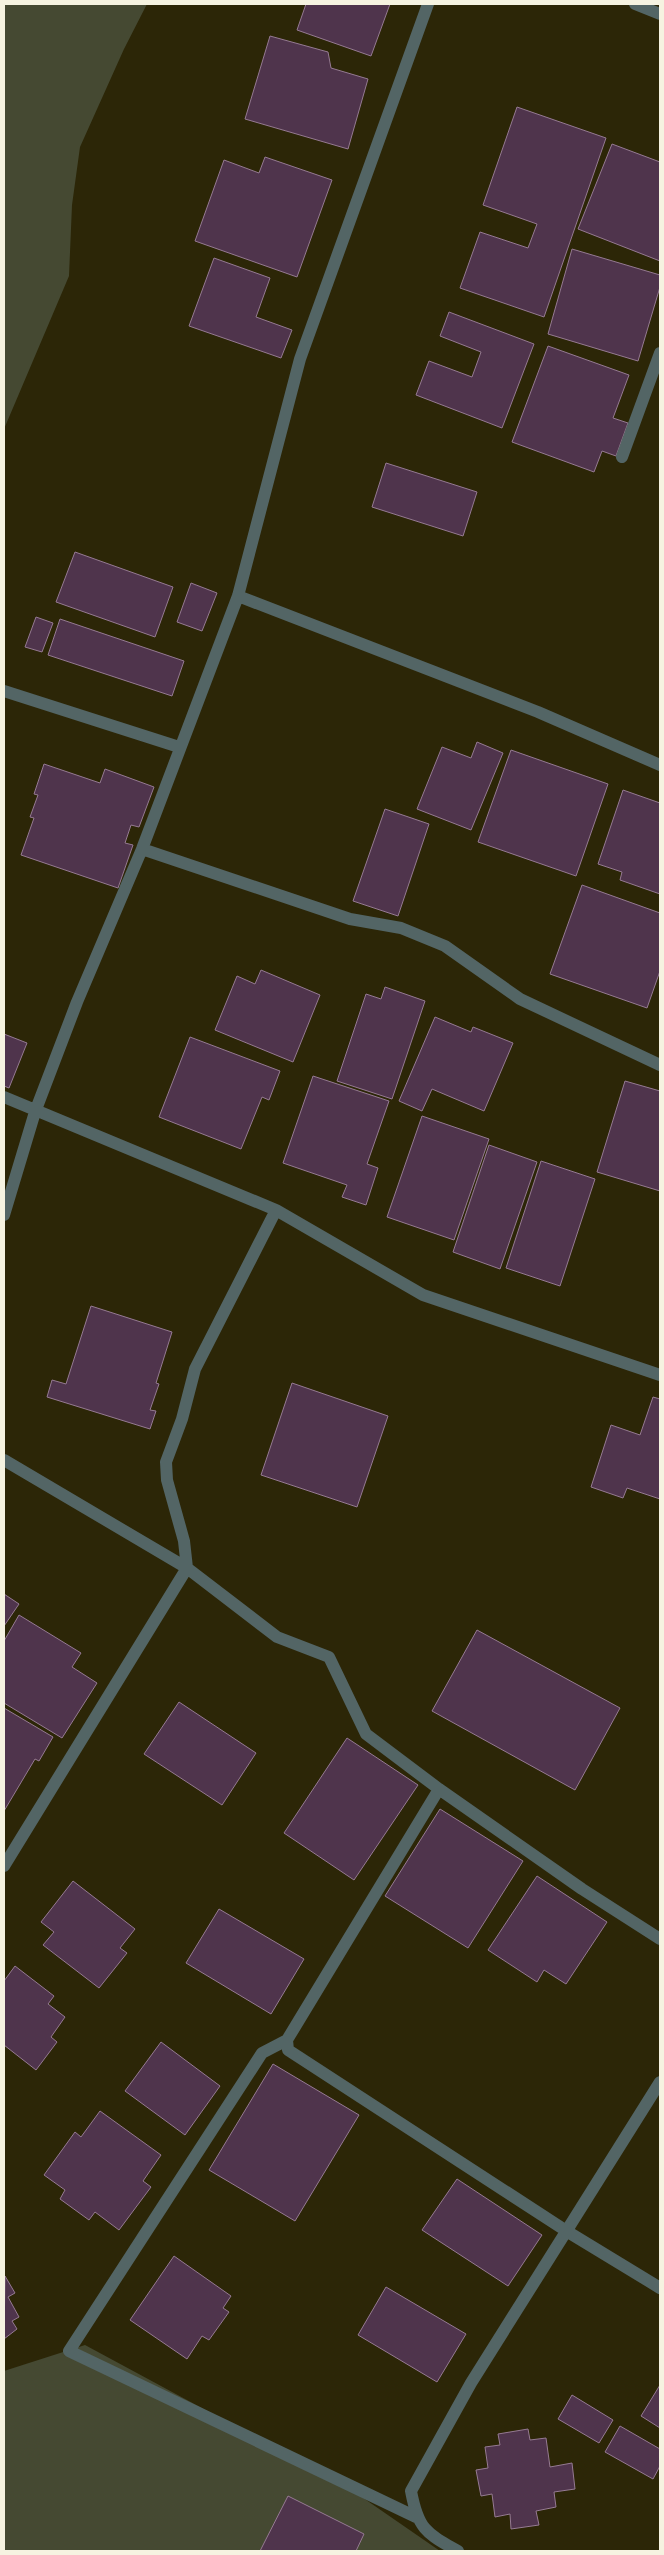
<svg xmlns="http://www.w3.org/2000/svg" width="664" height="2555" font-family="Manrope,sans-serif">
<rect width="100%" height="100%" fill="#2c2607"/>
<path fill="#454932" d="M4,4H147L124,49L80,147L72,205L69,276L4,429Z
M85,2345L343,2484L440,2551H4V2371Z"/>
<path fill="#4f344c" stroke="#957a92" d="M306,4H390L371,56L297,30Z
M270,36L328,52L331,68L368,79L348,149L245,119Z
M517,107L606,138L544,317L460,288L480,232L528,248L537,224L483,205Z
M612,144L660,162V261L578,229Z
M265,157L332,180L297,277L195,241L224,160L259,173Z
M572,249L660,275V287L638,361L548,334Z
M214,258L270,278L256,317L292,330L281,358L189,326Z
M449,312L534,344L502,428L416,395L429,361L472,377L481,352L440,336Z
M548,346L629,375L613,418L628,423L616,456L602,451L594,472L512,442Z
M386,463L477,492L463,536L372,507Z
M75,552L173,587L155,637L56,602Z
M191,583L217,593L202,631L177,622Z
M36,617L53,623L42,652L25,647Z
M60,619L184,661L172,696L48,655Z
M477,742L503,753L471,830L417,809L442,747L471,758Z
M511,750L608,784L576,876L478,842Z
M44,764L100,783L105,769L154,787L139,827L131,825L125,843L133,845L118,888L21,855L34,818L30,817L38,795L34,794Z
M623,790L660,803V894L620,880L622,872L598,864Z
M385,809L429,824L398,916L353,901Z
M582,885L660,913V971L647,1008L550,974Z
M261,970L320,995L293,1062L215,1030L237,976L255,984Z
M385,987L425,1001L392,1099L337,1081L366,994L381,999Z
M435,1017L471,1032L473,1027L513,1043L484,1111L432,1089L422,1111L399,1101Z
M4,1034L27,1043L9,1088L4,1086Z
M190,1037L280,1071L269,1100L262,1097L241,1149L159,1117Z
M313,1076L389,1101L367,1164L378,1168L366,1205L342,1197L347,1185L283,1163Z
M625,1081L660,1091V1191L597,1172Z
M422,1116L489,1139L454,1240L387,1217Z
M489,1145L537,1162L500,1269L453,1252Z
M541,1161L595,1179L560,1286L506,1268Z
M91,1306L172,1332L156,1383L159,1384L150,1410L156,1411L150,1429L47,1397L52,1380L66,1384Z
M292,1383L388,1416L357,1507L261,1475Z
M653,1397L660,1399V1499L627,1488L623,1498L591,1487L611,1425L640,1435Z
M4,1594L19,1604L4,1626Z
M19,1615L81,1653L72,1667L97,1683L62,1738L4,1703V1641Z
M477,1630L620,1708L575,1790L432,1711Z
M179,1702L256,1753L222,1805L144,1754Z
M4,1708L53,1737L39,1761L35,1759L4,1811Z
M347,1738L418,1785L354,1880L284,1833Z
M440,1809L523,1861L468,1948L385,1896Z
M537,1876L607,1922L566,1984L544,1970L537,1982L488,1950Z
M73,1881L135,1929L120,1948L127,1953L99,1988L43,1945L54,1932L41,1922Z
M219,1909L304,1959L271,2014L186,1963Z
M15,1966L54,1996L48,2004L65,2017L51,2037L57,2042L36,2070L4,2045V1981Z
M161,2042L220,2086L185,2135L125,2091Z
M273,2064L359,2115L295,2221L209,2170Z
M100,2111L161,2155L143,2181L151,2187L119,2230L95,2212L89,2220L60,2199L65,2190L44,2175L75,2132L81,2137Z
M457,2179L542,2235L508,2286L422,2230Z
M174,2256L231,2296L223,2308L229,2312L209,2340L202,2336L187,2359L130,2320Z
M5,2276L15,2293L8,2297L19,2317L12,2321L17,2329L4,2339Z
M386,2287L466,2334L437,2382L358,2335Z
M660,2385V2428L641,2416Z
M572,2395L613,2420L599,2443L558,2419Z
M620,2426L660,2449V2466L653,2479L605,2452Z
M528,2429L530,2440L546,2438L550,2467L572,2463L575,2489L554,2492L556,2507L536,2511L539,2525L511,2529L510,2514L495,2517L492,2494L481,2496L476,2470L488,2468L485,2447L500,2445L498,2434Z
M288,2496L364,2534L356,2551H260Z"/>
<g fill="none" stroke-linecap="round" stroke-linejoin="round">
<path stroke="#536565" stroke-width="12" d="M635,4L660,14
M622,457L660,353
M238,596L538,712L660,765
M4,691L179,747
M142,849L350,919L401,928L445,946L520,999L660,1065
M4,1097L276,1210L423,1295L660,1375
M4,1215L35,1112L77,1002L142,849L238,596L300,359L428,4
M4,1460L187,1568L277,1637L329,1657L366,1734L439,1789L582,1889L660,1939
M439,1789L287,2040L288,2050L568,2232L660,2288
M4,1866L187,1568L184,1541L167,1480L166,1462L182,1419L195,1369L276,1210
M287,2040L262,2053L69,2351L416,2517
M458,2551C425,2533 418,2528 411,2491L471,2383L660,2082"/>
</g>
<rect width="664" height="2555" fill="none" stroke="#f6f3e1" stroke-width="10"/>
</svg>
